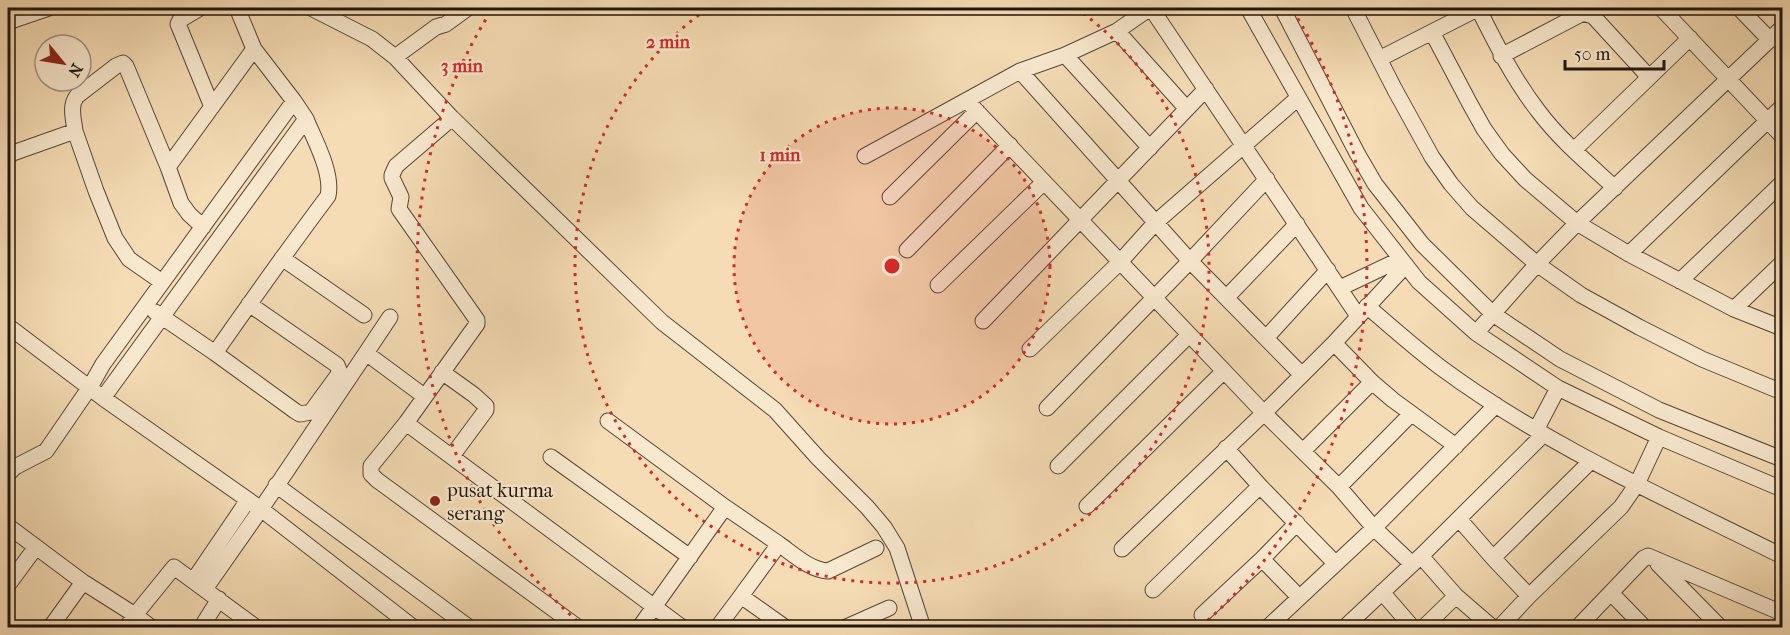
<svg xmlns="http://www.w3.org/2000/svg" width="1790" height="635" font-family="'IM FELL French Canon',serif">
<rect width="100%" height="100%" fill="#f5dcb4"/>
<filter id="stains"><feTurbulence type="fractalNoise" baseFrequency=".00333" numOctaves="4"/><feColorMatrix values="0 0 0 0 .2 0 0 0 0 .09 0 0 0 0 .02 0 0 0 .5 -.17"/></filter>
<radialGradient id="worn" r=".72"><stop offset=".6" stop-color="#630" stop-opacity="0"/><stop offset="1" stop-color="#630" stop-opacity=".3"/></radialGradient>
<g fill="none" stroke-linecap="round" stroke-linejoin="round">
<g stroke="#554739" stroke-width="17">
<path id="street" d="M200,8L180,20L178,24L212,107
M311,8L372,39L395,57L452,118L662,322L775,410L818,458L867,507L884,527L897,548L923,628
M1151,8L1358,316
M1248,8L1361,208L1419,282L1476,333
M1282,8L1357,153L1375,184L1422,244L1493,314L1560,359L1659,410L1782,459
M1353,8L1395,90L1432,157L1451,184L1472,208L1537,264L1581,295L1639,327L1702,359L1782,392
M1478,8C1496,44 1514,80 1539,112C1560,140 1589,164 1615,188
M1661,8L1782,136
M1739,8L1770,40
M8,22L49,8
M1782,28L1577,223L1537,264L1476,333L1558,388L1659,437L1782,489
M1117,31L1187,109
M1432,32L1470,104L1484,129L1502,154L1525,179L1577,223L1629,254L1734,309L1782,328
M1065,55L1150,148
M1501,56L1583,13L1593,16L1649,77
M395,57L436,27L446,24L468,8
M1379,59L1479,8
M1020,71L1190,261L1302,375
M967,101L1264,413L1339,487L1374,528L1267,628
M452,118L396,166L392,175V178L401,197L399,209L477,320V324L406,423L371,466V474L377,480L579,628
M75,131C74,120 69,106 77,96L116,66L123,63L126,66L168,167L181,203L189,214L203,227
M1574,150L1690,38
M865,156L1020,71L1065,55L1117,31L1150,8
M8,157L13,153L75,131L96,191L115,238L129,259L162,282
M168,167L254,49
M890,197L977,111
M907,250L1010,145
M1629,254L1782,107
M282,258L364,315
M1680,281L1782,183
M938,285L1044,182
M1340,288L1401,259
M1227,297L1297,224
M249,304L337,365L339,370L338,375L311,412L300,414L295,411L215,353C252,300 289,248 328,196C333,173 315,141 306,119
M1367,306C1391,327 1415,348 1440,367C1545,445 1666,498 1782,556
M1734,309L1782,263
M155,312L215,353
M983,321L1206,89
M8,326L103,398L261,509L414,628
M1266,338L1328,270
M1334,343L1372,382L1393,400L1456,446
M1030,349L1120,262L1155,223L1298,98
M366,353L390,317
M442,372L474,395L486,406V410L452,456
M103,398L306,119L294,101L254,49L237,8
M1047,408L1190,261L1267,179
M608,421L725,507
M406,423L683,628
M1536,430L1558,388
M1226,448L1260,486L1335,563
M1303,451L1372,382
M551,457L690,557
M1058,466L1189,335
M8,474L15,467L46,451L90,387L103,364L294,101
M276,485L470,628
M1339,487L1411,414
M1087,506L1224,371
M1459,519L1493,558L1529,596
M8,526L83,582L135,615L126,628
M1122,549L1264,413L1334,343L1406,265
M1421,556L1456,596L1493,628
M1493,558L1591,461
M1262,559L1299,597
M1412,564L1374,528L1496,405
M1658,564L1721,628
M193,581L248,500
M8,585L36,547
M205,589L261,509L366,353L424,396
M1153,590L1260,486
M1382,592L1413,628
M1611,593L1645,628
M741,596L779,544C793,554 810,570 828,571L876,548
M1202,615L1262,559L1297,523
M50,628L83,582
M152,628L135,615L174,567L257,628
M201,628L219,599
M639,628L725,507L779,544
M717,628L741,596L786,628
M844,628L889,608
M1344,628L1421,556L1543,435
M1423,628L1456,596
M1499,628L1529,596L1621,507L1637,484L1659,437
M1577,628L1644,558L1648,556L1782,613"/>
</g>
<use href="#street" stroke="#f8e8ce" stroke-width="15"/>
</g>
<circle cx="892" cy="266" r="158" fill="#d62828" fill-opacity=".12"/>
<g fill="none" stroke="#d62828" stroke-width="3" stroke-dasharray="3 6">
<circle cx="892" cy="266" r="158"/>
<path d="M1076 8A317 317 0 1 1 708 8"/>
<path d="M584 627A475 475 0 0 1 491 11M1293 11A475 475 0 0 1 1200 627"/>
</g>
<circle fill="#8f2418" stroke="#f8e8ce" stroke-width="2" cx="435" cy="501" r="6"/>
<g text-anchor="middle" stroke-width="4.5" stroke-linejoin="round" paint-order="stroke">
<g font-size="20" fill="#201510" stroke="#f8e8ce" text-anchor="start">
<text x="447" y="497">pusat kurma<tspan x="447" dy="23">serang</tspan></text>
</g>
</g>
<circle cx="892" cy="266" r="9" fill="#d62828" stroke="#f8e8ce" stroke-width="3"/>
<g font-size="18" text-anchor="middle" font-weight="bold" fill="#d62828" stroke="#f8e8ce" stroke-width="4.5" stroke-linejoin="round" paint-order="stroke">
<text x="668" y="48">2 min</text>
<text x="462" y="72">3 min</text>
<text x="780" y="161">1 min</text>
</g>
<rect width="1790" height="635" fill="none" stroke="#f5dcb4" stroke-width="30"/>
<rect x="9" y="9" width="1772" height="617" fill="none" stroke="#201510" stroke-width="3"/>
<rect x="15" y="15" width="1760" height="605" fill="none" stroke="#201510" stroke-width="1.5"/>
<g transform="translate(63 63) rotate(120)"><circle r="28" fill="#f8e8ce" stroke="#a29482" stroke-width="1.5"/>
<path d="M0-4.5L10 22L0 15L-10 22Z" fill="#8f2418"/>
<text y="-9" font-size="16" font-weight="bold" text-anchor="middle" fill="#201510">N</text>
</g>
<path d="M1565 60v9h99v-9" fill="none" stroke="#201510" stroke-width="3"/>
<text x="1574" y="60" font-size="18" fill="#201510" stroke="#f8e8ce" stroke-width="4.5" paint-order="stroke">50 m</text>
<rect width="100%" height="100%" filter="url(#stains)"/>
<rect width="100%" height="100%" fill="url(#worn)"/>
</svg>
